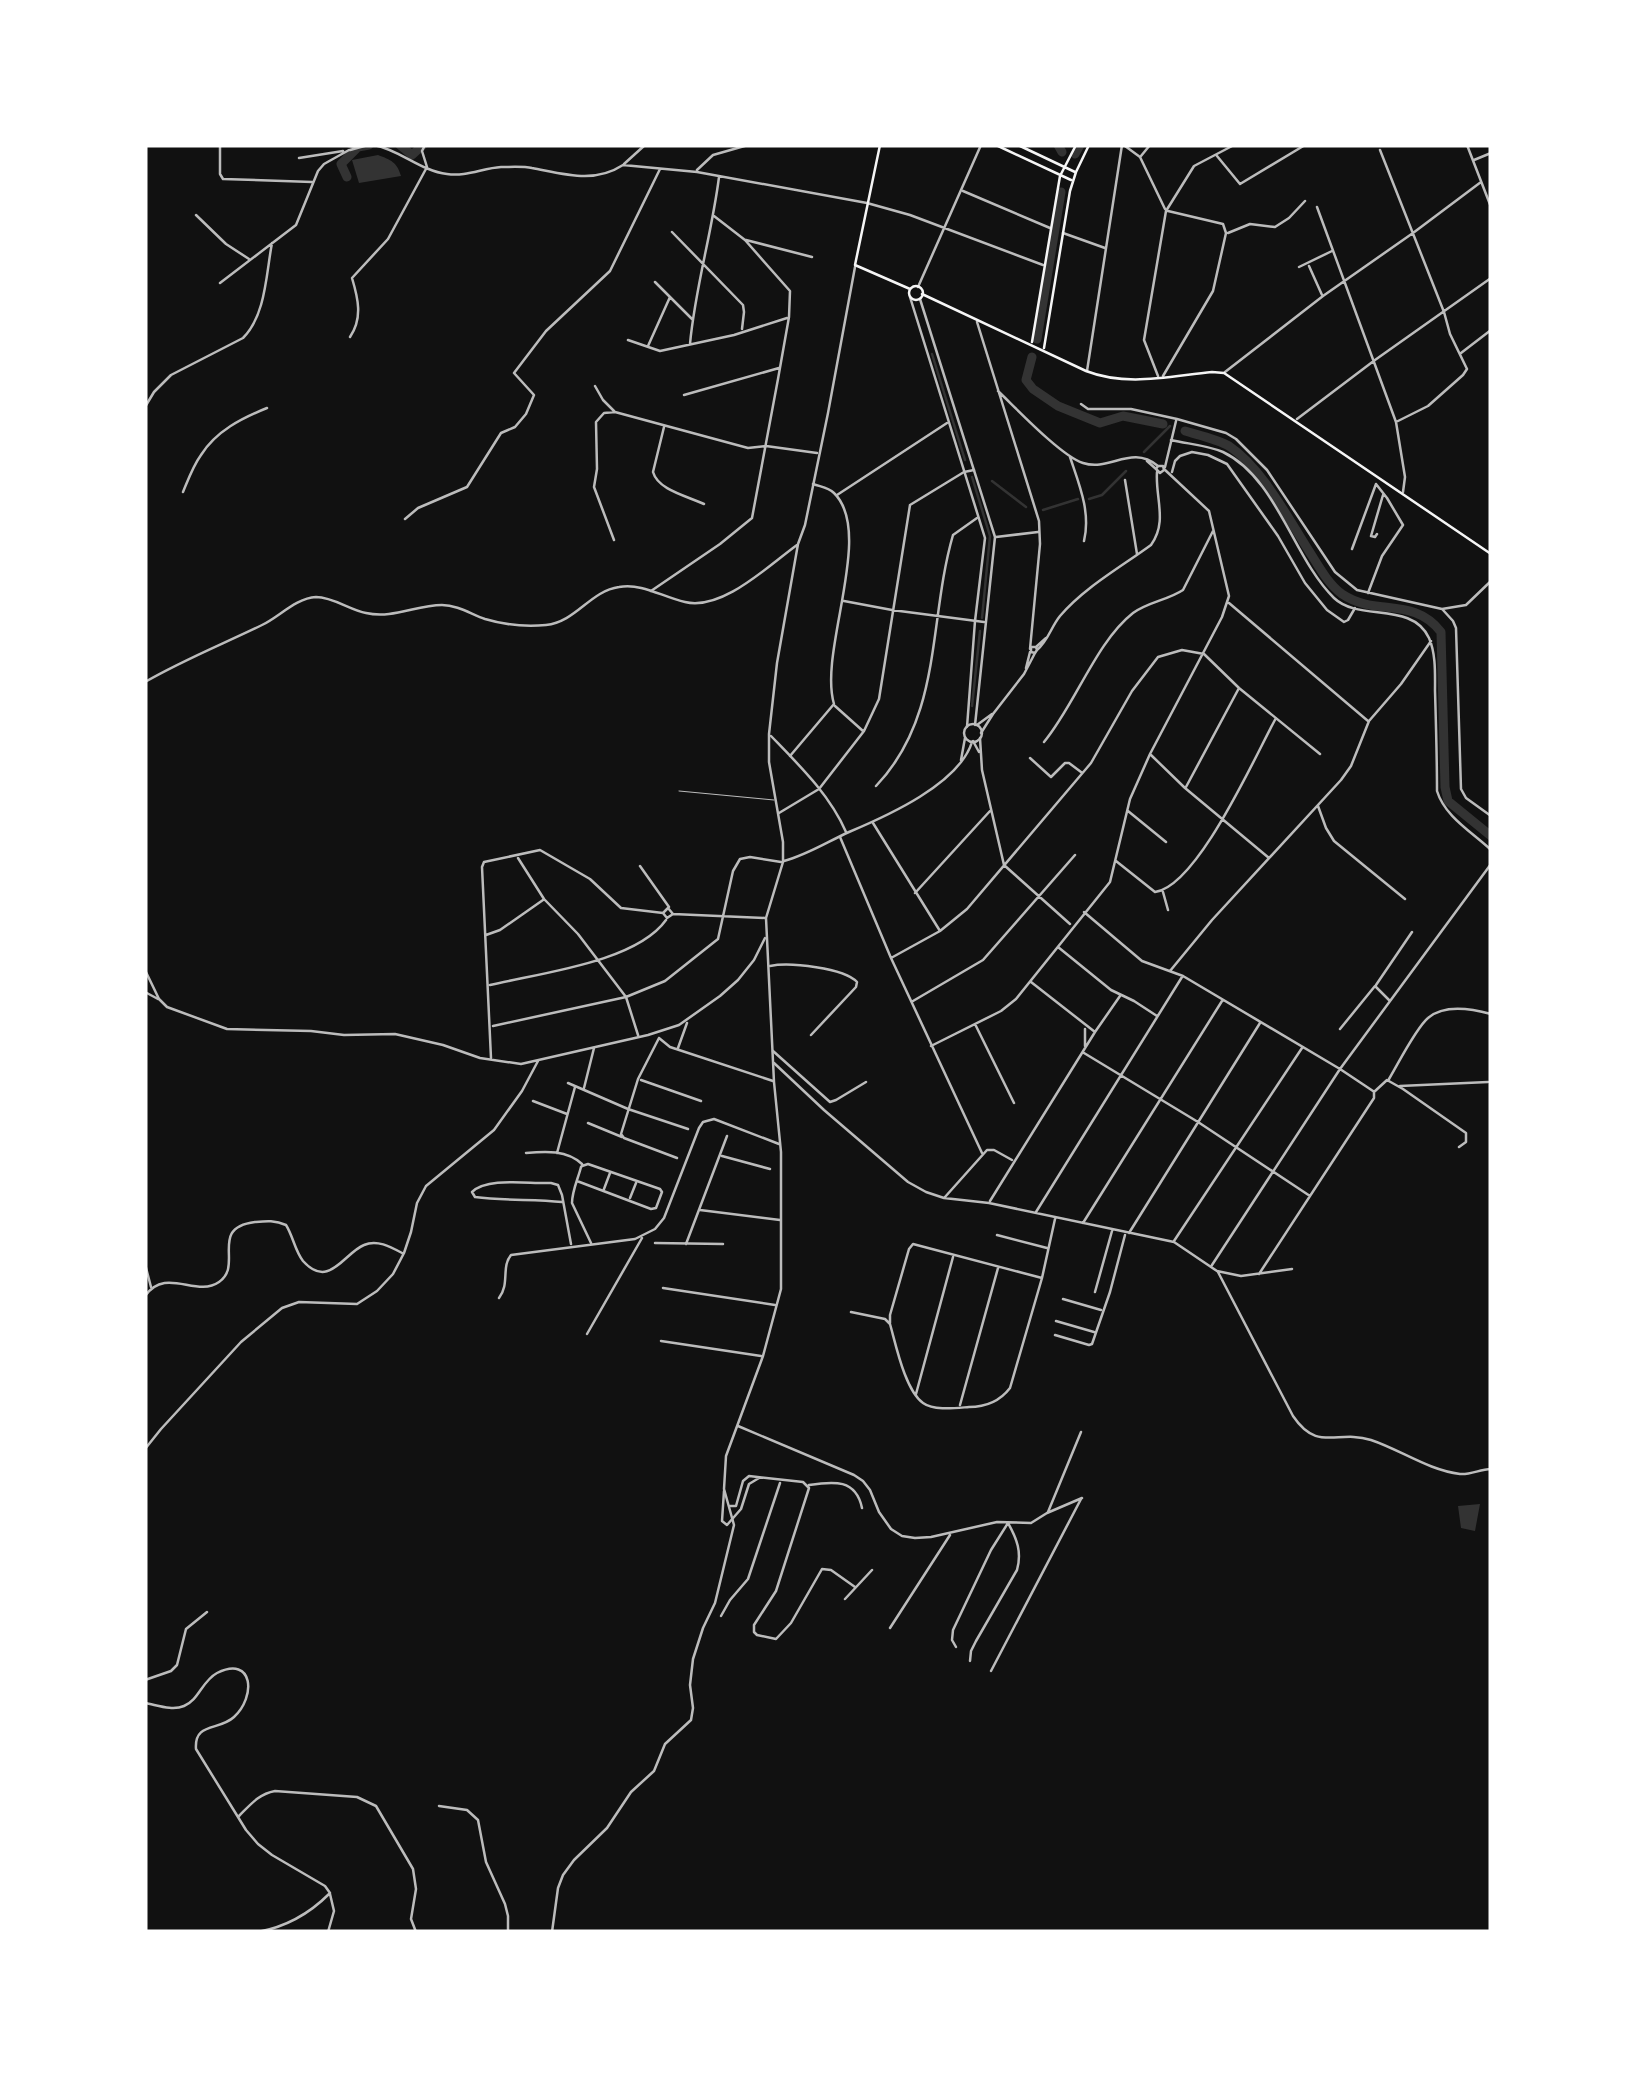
<svg xmlns="http://www.w3.org/2000/svg" width="1636" height="2077" font-family="Spectral,serif">
<rect width="100%" height="100%" fill="#111"/>
<path fill="#333" d="M378,155C391,160 397,162 401,176L359,183L352,160Z
M1480,1504L1475,1531L1461,1528L1458,1506Z"/>
<g fill="none" stroke-linecap="round" stroke-linejoin="round">
<path stroke="#333" stroke-width="2.5" d="M932,354L965,460
M1144,452L1170,426
M972,477L990,536L982,618
M992,481L1026,507
M1089,499L1102,495L1126,471
M1043,510L1078,499
M972,706L980,631"/>
<path stroke="#333" stroke-width="9" d="M400,145L412,155L423,145
M1058,145L1062,152
M1075,154L1080,145
M347,177L341,164L358,147L369,145
M1037,339L1061,192
M1032,357L1026,380L1033,389L1058,406L1100,423L1123,416L1163,424
M1185,431C1198,435 1217,439 1229,446C1262,468 1288,518 1309,551C1318,565 1328,584 1342,594C1376,617 1413,596 1441,632L1445,787L1448,801L1491,836"/>
<path stroke="#bcbcbc" stroke-width="1" d="M679,791L774,800"/>
<path stroke="#bcbcbc" stroke-width="2.5" d="M220,145V174L223,179L312,182
M342,145L356,147
M374,145C400,150 421,171 447,174C466,177 483,168 501,167C511,167 523,166 532,168C564,174 594,184 623,165L697,172L867,203L910,215L1043,265
M547,145H566
M1467,145L1491,207
M1125,146L1140,157L1165,209
M350,150L368,145
M1380,150L1444,312L1450,334L1467,369L1463,375L1428,406L1396,422
M1141,156L1150,145
M1217,156L1240,184L1305,145
M299,158L343,151
M1474,160L1491,153
M624,164L645,145
M697,170L713,155L748,145
M963,191L1050,228
M1317,207L1396,422L1405,477L1403,492
M196,215L226,244L249,259
M672,232L743,305L744,312L742,329
M1063,233L1105,248
M1228,233L1250,224L1275,227L1289,218L1305,201
M746,240L812,257
M1309,266L1322,295
M1299,267L1332,251
M655,282L692,319
M220,283L296,225L318,171L324,164L349,150
M918,287L981,145
M977,322L1039,521L1040,544L1030,649
M350,337C363,318 358,298 352,278L388,239L427,167L422,151L425,145
M628,340L660,351L734,335L787,318
M690,344C695,288 712,233 719,177
M648,346L670,297
M1461,353L1491,330
M1087,371L1122,145
M1225,372L1323,296L1413,233L1481,182
M1158,376L1144,340L1166,211L1194,166L1234,145
M1163,376L1213,291L1226,233L1223,224L1168,211
M595,386L603,400L614,411
M998,391C1016,408 1061,456 1083,463C1110,472 1131,444 1158,466
M684,395L779,368
M1081,404L1088,409H1131L1177,419L1226,433L1236,439L1267,470L1335,572L1357,590L1442,609L1466,605L1491,581
M145,407L154,392L171,375L243,338C266,315 266,274 272,243
M1297,419L1375,360L1491,278
M664,427L653,472C658,490 687,496 704,504
M1171,440C1188,444 1206,445 1223,452C1277,478 1293,558 1334,598C1359,622 1412,601 1429,638C1436,654 1435,674 1435,691C1436,724 1437,758 1437,791C1445,817 1472,832 1491,850
M1070,457C1079,484 1091,512 1084,541
M1147,461L1156,469L1158,466H1163L1164,470L1160,473L1156,469
M1165,467L1176,421
M1172,472L1175,461L1180,456L1192,452L1208,455L1227,464L1278,536L1305,583L1327,610L1344,622L1348,620L1355,608
M1125,480L1137,554
M183,492C188,480 193,466 201,455C216,431 242,418 267,408
M837,495L947,423
M405,519L418,508L467,487L501,433L515,427L526,414L534,395L514,373L546,331L610,271L660,169
M1377,534L1375,537L1371,536L1383,495
M996,537L1038,532
M614,540L594,487L597,469L596,422L604,413L615,412L748,448L766,446L817,453
M1352,549L1376,484
M651,591L720,544L752,518L778,379L789,317L790,291L745,240L714,216
M1368,593L1382,556L1403,525L1387,498L1376,484
M844,601L892,610L984,622
M1229,603L1368,721
M1443,610L1453,621L1456,628L1461,789L1466,798L1491,816
M1036,647H1031V652L1035,653L1037,650L1036,647L1046,638
M1037,650C1048,641 1051,627 1060,616C1085,587 1121,567 1151,545C1168,522 1155,497 1157,472
M1026,668L1030,652
M835,706L863,731
M977,725L992,714
M981,733L993,714L1024,674L1035,653
M771,736C799,765 830,795 846,832
M980,738L982,770L1004,865L1070,924
M973,741L979,752
M1044,742C1075,705 1096,642 1133,613C1148,602 1168,600 1183,590L1213,531
M1151,755L1185,788L1269,858
M790,756L834,704C818,651 875,533 834,493C828,487 821,487 813,484
M1030,758L1051,777L1065,763H1069L1081,772
M876,786C943,716 928,621 953,535L977,518
M1186,787L1239,688
M1318,806L1326,828L1334,841L1405,899
M1128,811L1166,842
M779,813L819,789L864,731L879,699L910,505L964,472L974,470
M873,823L940,931
M840,837L891,958L982,1153
M518,858L544,899L578,934L626,997L638,1035
M1116,861L1155,892C1198,886 1255,756 1276,718
M640,866L669,907
M1163,892L1168,910
M915,893L990,811
M1084,912L1142,961L1183,976L1340,1069L1373,1091
M673,914L765,918
M486,935L500,930L543,900
M1058,947L1111,990L1134,1001L1157,1016
M891,958L940,931L967,909L1091,763L1132,691L1158,657L1182,650L1204,654L1239,688L1320,754
M770,966C790,962 844,968 857,982L856,987L811,1035
M145,970L159,999L167,1007L227,1029L311,1031L344,1035L395,1034L443,1045L480,1058L521,1064L648,1035L679,1025L720,996L738,980L754,960L765,938
M1170,971L1212,920L1341,780L1351,766L1369,721L1401,684L1431,641
M1031,982L1095,1032
M490,985C541,973 636,962 666,920
M1376,985L1412,932
M145,992L158,999
M913,1001L983,960L1075,855
M975,1024L1014,1103
M493,1026L626,997L665,981L718,939L733,871L740,859L750,857L781,862
M1340,1029L1375,986L1389,1000
M659,1038L638,1079L621,1134L624,1138L677,1158
M659,1038L670,1047L773,1081
M931,1046L1001,1011L1016,999L1110,882L1130,799L1150,754L1222,617L1229,596L1209,511L1164,469
M1085,1046V1029
M678,1048L687,1023
M773,1051L830,1102L836,1100L866,1082
M1084,1053L1198,1122L1310,1196
M491,1058L482,867L484,862L540,850L590,879L621,908L663,913L667,918L673,914L668,908L663,913
M774,1063L824,1110L908,1182L926,1192L944,1198L989,1203L1174,1242L1217,1271L1241,1276L1292,1269
M1389,1079C1398,1064 1416,1028 1428,1018C1444,1004 1473,1009 1491,1014
M641,1080L701,1101
M568,1083L628,1109L688,1129
M1400,1086L1488,1082
M584,1088L594,1048
M533,1101L567,1114
M588,1123L622,1137
M526,1153C546,1151 567,1150 582,1164
M557,1153L575,1087
M722,1156L770,1169
M577,1181L651,1209L656,1208L662,1192L660,1189L588,1164L582,1166L581,1167C578,1179 572,1191 572,1203L591,1243
M604,1189L610,1173
M945,1197L987,1150H994L1012,1160
M630,1198L636,1183
M990,1201L1095,1032L1120,996
M562,1202C533,1199 505,1201 475,1197L472,1192C488,1177 528,1184 551,1183L558,1185L562,1195L571,1244
M700,1210L780,1220
M1036,1212L1182,977
M1083,1223L1222,1001
M1129,1233L1260,1023
M997,1235L1047,1248
M1174,1241L1302,1048
M655,1243L723,1244
M686,1244L727,1136
M145,1264L151,1287
M1212,1265L1340,1069L1491,864
M1218,1272L1293,1416C1318,1453 1337,1429 1371,1440C1401,1450 1428,1470 1460,1474C1471,1475 1480,1469 1491,1469
M1259,1274L1374,1098V1092L1387,1080L1403,1089L1466,1133V1142L1459,1147
M663,1288L775,1305
M1095,1292L1112,1231
M145,1296C166,1266 196,1298 219,1282C244,1265 208,1228 255,1222C266,1221 275,1220 286,1225C293,1236 295,1251 303,1261C329,1290 344,1253 364,1245C377,1239 391,1247 402,1253
M499,1298C510,1284 501,1267 511,1255L635,1239L655,1229L664,1218L699,1128L703,1122L714,1119L779,1144
M1063,1299L1101,1310
M851,1312L885,1319L890,1324C896,1345 905,1390 923,1403C934,1411 956,1408 969,1407C986,1407 1000,1401 1010,1388L1042,1278L1055,1219
M1056,1321L1094,1332
M890,1323V1315L909,1249L913,1244L1042,1278
M587,1334L642,1238
M1055,1335L1089,1345L1092,1344L1110,1292L1125,1235
M661,1341L761,1356
M916,1394L953,1257
M960,1405L998,1268
M738,1426L854,1475L863,1481L870,1490L879,1512L891,1529L902,1536L915,1538L931,1537L997,1522L1031,1523L1047,1513L1082,1498
M145,1449L161,1429L241,1342L282,1308L299,1302L357,1304L377,1291L393,1274L404,1253L411,1232L417,1203L426,1186L494,1130L522,1091L538,1061
M809,1485C834,1481 856,1479 862,1508
M724,1491L722,1521L727,1525L741,1509L749,1484L759,1478
M730,1506H736L743,1481L749,1476L803,1482L809,1488L776,1591L754,1625V1632L757,1635L776,1639L791,1623L822,1569L831,1570L855,1587
M1048,1512L1081,1432
M845,1599L872,1570
M721,1616L730,1600L748,1579L780,1483
M890,1628L950,1535
M956,1647L952,1640L953,1630L991,1550L1008,1523C1017,1539 1022,1552 1017,1570L976,1641L971,1651L970,1661
M991,1671L1081,1499
M145,1680L171,1671L177,1665L186,1629L207,1612
M145,1703C157,1705 172,1711 184,1706C199,1700 202,1681 217,1673C254,1655 256,1697 234,1717C219,1731 194,1722 196,1749L246,1830L258,1844L272,1855L325,1886L330,1893
M439,1806L467,1810L478,1820L486,1862L505,1904L508,1916V1932
M239,1816C251,1804 259,1794 275,1791L357,1797L376,1806L413,1869L416,1889L411,1919L416,1932
M258,1932C285,1927 310,1913 329,1894
M328,1932L334,1911L330,1894"/>
<path stroke="#bcbcbc" stroke-width="2.5" d="M910,297L985,538L975,621L967,727
M920,299L995,537L975,725
M145,682C183,660 223,644 262,625C279,617 296,598 316,597C333,597 350,610 366,613C393,619 416,605 442,605C457,605 471,614 485,619C505,625 525,627 546,625C576,622 590,591 619,587C643,583 662,597 685,602C722,611 768,566 797,545
M964 733a9 9 0 1 1 18 0a9 9 0 1 1-18 0Z
M961,760L965,738
M784,861C807,855 827,842 849,832C887,816 959,784 972,742
M552,1932L558,1888L563,1875L574,1860L607,1828L631,1792L654,1771L665,1744L691,1720L693,1708L690,1685L693,1659L703,1628L715,1603L734,1525L724,1489L726,1456L763,1356L781,1289V1152L774,1082L766,918L783,862V842L769,762V734L777,663L798,544L805,525L828,413L855,267"/>
<path stroke="#f5f5f5" stroke-width="2.5" d="M880,145L855,265L910,289
M996,145L1071,180
M1018,145L1075,172
M909 293a7 7 0 1 1 14 0a7 7 0 1 1-14 0Z
M922,294L1086,371C1127,387 1170,376 1212,372L1224,373L1491,554
M1032,342L1060,176L1076,145
M1044,348L1070,191L1076,172L1089,145"/>
</g>
<rect width="1636" height="2077" fill="none" stroke="#ffffff" stroke-width="295"/>
</svg>
